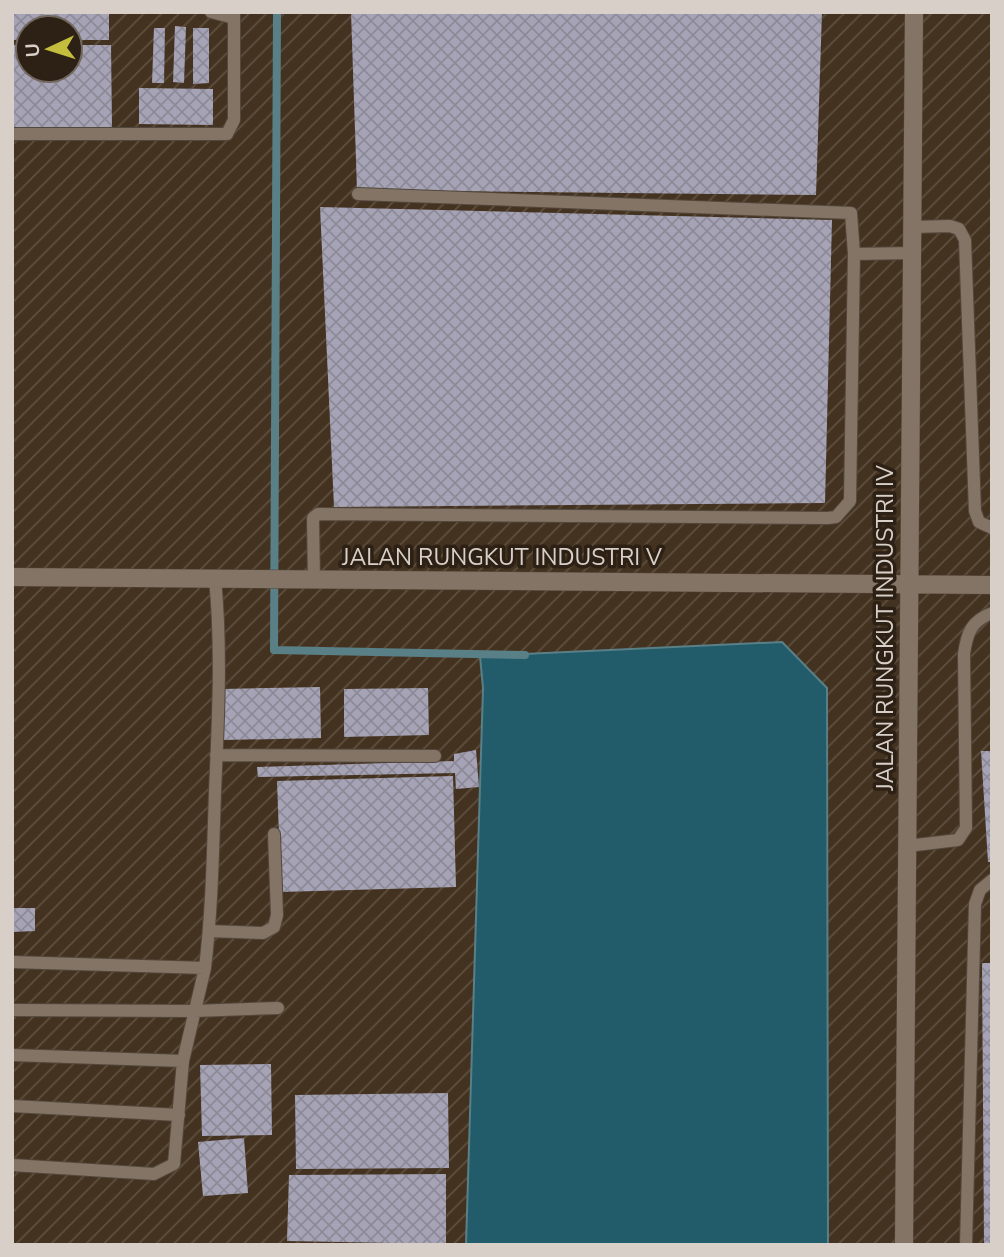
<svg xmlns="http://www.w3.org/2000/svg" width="1004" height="1257" font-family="'Nunito Sans',sans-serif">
<defs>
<pattern id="industrial-furrows" width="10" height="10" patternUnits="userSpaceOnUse" patternTransform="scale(1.75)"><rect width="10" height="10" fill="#443220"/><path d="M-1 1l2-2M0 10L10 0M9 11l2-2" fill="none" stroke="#5e4f3f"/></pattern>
<pattern id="building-cross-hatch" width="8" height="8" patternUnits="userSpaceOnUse" patternTransform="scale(1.75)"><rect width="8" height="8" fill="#a6a3b6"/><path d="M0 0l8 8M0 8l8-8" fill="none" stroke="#8d8a98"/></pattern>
</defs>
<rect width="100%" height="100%" fill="#372a1e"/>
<path fill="url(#industrial-furrows)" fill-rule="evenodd" d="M12,12H992V1245H12ZM28,28H70V70H28Z"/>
<path fill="#225c6b" stroke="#597f87" stroke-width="2" d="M782,642L827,688L828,1245H466L483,688L480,656Z"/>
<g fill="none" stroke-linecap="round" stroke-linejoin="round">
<path stroke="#597f87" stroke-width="8" d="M277,12L274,650L525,655"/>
</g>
<path fill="url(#building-cross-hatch)" d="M12,12H109V40H70V28H28V40H12Z
M351,12H822L816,195L357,190Z
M175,26L186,27L184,83L173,82Z
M154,28H165L164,83H152Z
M193,28H209V83L193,84Z
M12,45H28V70H70V45H111L112,128L12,129Z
M139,88L213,89V125L139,124Z
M320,207L832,220L825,503L334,507Z
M320,687L321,738L224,740L223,689Z
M428,688L429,735L344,737V689Z
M476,750L479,787L456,789L455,773L258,777L257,767L454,761V754Z
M981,751H992V862H988Z
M453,776L456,887L281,892L277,781Z
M12,908H35V931L12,932Z
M982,963H992V1245H984Z
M271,1064L272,1135L202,1136L200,1065Z
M448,1093L449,1168L296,1169L295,1095Z
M244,1138L248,1193L203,1196L198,1142Z
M446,1174V1244L287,1241L289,1175Z"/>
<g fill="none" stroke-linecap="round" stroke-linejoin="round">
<g stroke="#53483d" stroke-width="14">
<path id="lane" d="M211,12L234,18
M12,134H227L234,120V12
M912,227L950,226L959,229L965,240L975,511L979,522L992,528
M854,254L912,253
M314,580L313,518L318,514L828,518L836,517L850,501L854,254L851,213L358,194
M216,755L435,756
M907,846L958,840L966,828L964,654C967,633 971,621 992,613
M209,931L263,933L274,927L277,915L274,834
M12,962L205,968C212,910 213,851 215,792C218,722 222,650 215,579
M12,1010L194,1011L278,1008
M12,1055L183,1061
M12,1106L179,1115
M12,1165L154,1174L174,1164L183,1061L205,968
M966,1245L975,904L980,890L992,880"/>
</g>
<g stroke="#53483d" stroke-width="19">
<path id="street" d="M12,577L992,585
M904,1245L914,12"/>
</g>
<use href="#lane" stroke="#847466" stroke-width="12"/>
<use href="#street" stroke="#847466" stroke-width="18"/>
</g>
<g text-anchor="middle" stroke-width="7" stroke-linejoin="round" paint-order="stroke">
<g font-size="23" fill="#d8d0c8" stroke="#2d2115">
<text x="502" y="565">JALAN RUNGKUT INDUSTRI V</text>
<text transform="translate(885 628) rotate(-90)" y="8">JALAN RUNGKUT INDUSTRI IV</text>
</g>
</g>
<rect width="1004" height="1257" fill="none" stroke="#d8d0c8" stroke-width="28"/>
<g transform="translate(49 49) rotate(266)"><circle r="33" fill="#2d2115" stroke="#71675d" stroke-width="2"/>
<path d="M0-5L12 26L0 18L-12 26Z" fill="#c4bd3e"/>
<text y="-10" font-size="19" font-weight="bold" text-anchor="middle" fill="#d8d0c8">U</text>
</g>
</svg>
